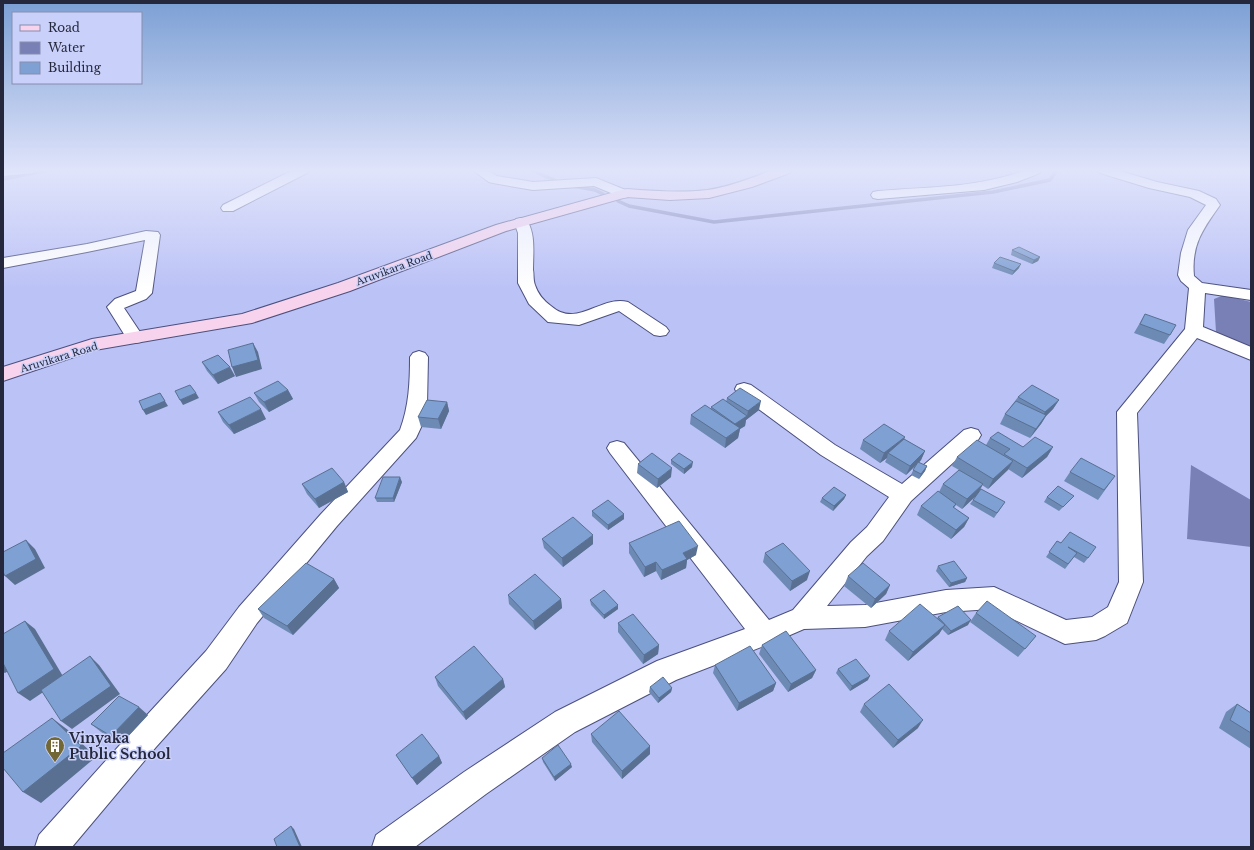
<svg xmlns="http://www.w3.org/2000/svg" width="1254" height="850" font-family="'Libre Baskerville',serif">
<rect width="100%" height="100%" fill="#bbc2f6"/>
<path fill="#7980b6" d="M1224,295L1251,302V347L1216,332L1214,299Z
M1191,465L1251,500V547L1187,539Z"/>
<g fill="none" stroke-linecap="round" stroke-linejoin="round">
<path stroke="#7980b6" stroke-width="3.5" d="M531,170L561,183
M3,179L50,170
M573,186L595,190L603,194
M618,201L629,206L714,222L993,192L1050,180L1057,170"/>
<g stroke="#4b507d" stroke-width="2">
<path id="street" d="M3,170H36L34,173L3,176Z
M293,170H309L307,173L233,211H223L221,208L223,205Z
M472,170H487L497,176L533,182L596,178L628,191L630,194L628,197L623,198L594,186L533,190L493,183L489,182Z
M1025,170H1042L1040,173L1017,182L984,190L878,199L873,198L871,195L873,192L878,191C927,187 979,188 1025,170Z
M1098,170H1117L1157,182L1199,191L1216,199L1220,205C1203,229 1191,245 1194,276L1202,283L1251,290V300L1205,293L1203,327L1251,347V360L1197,338L1137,413L1143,582L1127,623L1105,636L1096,640L1065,644L992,609L946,612L865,627L804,629L774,642L676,680L575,732L486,794L415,847H372L376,835L464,772L555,712L657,661L745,629L610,453L607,448L610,443L617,441L624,443L769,620L793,610L851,542L867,527L889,497L821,455L737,393L735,389L737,385L744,383L751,385L835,445L902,484L964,430L971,428L978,430L981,435L978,440L911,501L883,541L867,556L827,606L865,605L946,590L994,587L1066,620L1092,617L1108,607L1119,582L1117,412L1185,329L1189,288L1181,281L1178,275L1181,253L1188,230L1206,205L1190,197L1149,188L1100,173Z
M521,218L526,219C536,233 533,253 533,270C534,274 533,280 535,285C538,294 543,300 551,306C577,329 600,295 628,302L666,327L669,331L666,335L660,336L654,335L619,311L579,325L548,322L529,304L518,283V233L514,222L516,219Z
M146,231L158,232L160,235L152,293L146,299L124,308L144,338L141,342L135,343L129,342L107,307L115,299L136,291L145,240L87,252L3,268V258L87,244Z
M419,351L425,353L428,357L427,405L423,423L416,438L337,526L257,623L226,669L156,747L72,847H35L39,835L136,727L206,651L239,607L321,514L400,430C409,406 410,382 410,357L413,353Z"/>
</g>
<g stroke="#4b507d" stroke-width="2">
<path id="secondary" d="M772,170H792L790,173L752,187L709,198L670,200L627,197L506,231L350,291L252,323L95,350L3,381V367L92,339L242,314L338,283L496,225L622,190L627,189C654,191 680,193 707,190C729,187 752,178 772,170Z"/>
</g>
<use href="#street" fill="#fff" fill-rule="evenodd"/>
<use href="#secondary" fill="#f7d3ed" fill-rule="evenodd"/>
</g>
<path fill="#6d8ab5" d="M1012,250L1040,257L1038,261L1032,264L1011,255Z
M994,263L1019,268L1012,275L992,268Z
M1145,314L1170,335L1164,344L1134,333Z
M202,362L235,376L218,384L207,371Z
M288,390L293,399L269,412L259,402L254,393Z
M1018,397L1059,400L1053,409L1046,416L1041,424L1030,438L1000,424L1005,414L1015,401Z
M727,398L759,410L746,420L745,426L740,429L738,438L725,448L690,424L691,415L711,409V407L726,402Z
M447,402L449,411L441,429L421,427L418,417Z
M218,412L266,419L234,434L223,422Z
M905,437L904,439L925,451L921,460L919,463L927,466L925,471L919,479L911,475L915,466L906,475L885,462L887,458L880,463L860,449L863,440Z
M990,438L1023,447H1053L1047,457L1022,478L1008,469L988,489L982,485L978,493L1005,502L994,518L970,504L973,500L977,495L962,509L956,505L954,508L969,518L964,527L951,539L917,515L921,506L939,492L943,484L959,470L952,466L957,457L986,445Z
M671,460L692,467L684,474L671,464Z
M638,464L671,477L657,488L637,473Z
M1070,472L1115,476L1098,500L1064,481Z
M344,482L348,492L319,508L307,494L302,484Z
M402,482L394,502H377L375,498Z
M846,495L844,499L833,511L820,502L822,498Z
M1074,496L1059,511L1044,502L1047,497Z
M592,511L624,514V519L608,530L592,516Z
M1070,532L1088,558L1084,563L1074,557L1065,569L1046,557L1057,541L1061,543Z
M542,539L593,544L563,567L544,548Z
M629,543L696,555L687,560L686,568L661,580L656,571L644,577L629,553Z
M765,553L807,580L790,591L763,562Z
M938,566L967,578L965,582L949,587L936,571Z
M848,576L890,585L886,594L871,608L844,586Z
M334,579L339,588L293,635L264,618L258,609Z
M508,595L561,599L562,608L535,630L509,604Z
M590,600L618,609L604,619L591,605Z
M976,613L1036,636L1018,657L970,622Z
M938,617L968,625L948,635L942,629L939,634L908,661L885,640L889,631L937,618Z
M618,623L659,645L658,654L643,664L618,632Z
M762,645L816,670L812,678L788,692L759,654Z
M715,665L776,683L773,691L737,711L713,673Z
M838,669L868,680L850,691L836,673Z
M435,677L503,679L505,687L466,720L438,686Z
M650,687L672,688L671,692L658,703L649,692Z
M864,704L918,728L893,748L860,712Z
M1237,704L1251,713V749L1219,728L1226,712Z
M148,715L121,744L101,732L91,724Z
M591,734L650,746V754L622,779L592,742Z
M396,755L439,756L442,763L417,785Z
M542,758L572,767L555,781L543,762Z"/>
<path fill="#597093" d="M1040,257L1038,261L1032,264L1034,260Z
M1021,264L1019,268L1012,275L1014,271Z
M253,343L258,352L262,369L236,377L232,367Z
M230,367L235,376L218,384L213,375Z
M288,390L293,399L269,412L264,402Z
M160,393L168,406L146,415L143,410Z
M196,393L199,398L183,405L180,400Z
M1059,400L1053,409L1046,416L1041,424L1030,438L1045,412Z
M761,401L759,410L746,420L745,426L740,429L738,438L725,448L726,438L734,433L735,424L747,416L748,411Z
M447,402L449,411L441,429L438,419Z
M261,409L266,419L234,434L229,425Z
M905,437L901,446L888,453L887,458L880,463L884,453Z
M1053,447L1047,457L1022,478L1027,468Z
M925,451L921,460L906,475L910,466Z
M1013,461L1008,470L988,489L993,479Z
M693,462L692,467L684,474V469Z
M927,466L925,471L919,479L921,474Z
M672,468L671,477L657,488L658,479Z
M400,477L402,482L394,502L393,498Z
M344,482L348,492L319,508L315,499Z
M983,484L978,494L962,509L967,499Z
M846,495L844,499L833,511L834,506Z
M624,514V519L608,530V525Z
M969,518L964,527L951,539L956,530Z
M593,535V544L563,567L562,558Z
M26,540L35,549L45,568L15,585L5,576Z
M698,546L696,555L687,560L686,568L661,580L662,570L683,553Z
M656,562V571L644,577L645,567Z
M810,571L807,580L790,591L792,581Z
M967,578L965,582L949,587L951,583Z
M334,579L339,588L293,635L287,626Z
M890,585L886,594L871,608L875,599Z
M561,599L562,608L535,630L533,621Z
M618,605V609L604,619V615Z
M971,620L968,625L948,635L951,631Z
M25,621L35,629L64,678L30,701L18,693Z
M945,625L939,634L908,661L913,652Z
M659,645L658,654L643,664L644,655Z
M90,656L99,665L120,694L72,729L61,721Z
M3,661L12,669L5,673L3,672Z
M816,670L812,678L788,692L791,684Z
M870,676L868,680L850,691L852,686Z
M503,679L505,687L466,720L463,712Z
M776,683L773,691L737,711L739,703Z
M672,688L671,692L658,703L659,698Z
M139,707L148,715L121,744L111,736Z
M52,718L68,730L96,757L41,803L23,792Z
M923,720L918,728L893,748L898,740Z
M650,746V754L622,779V771Z
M439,756L442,763L417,785L412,778Z
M571,764L572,767L555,781L554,777Z
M291,826L294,829L302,847H300Z"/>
<path fill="#7fa0d2" stroke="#597093" d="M1019,247L1040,257L1034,260L1012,250Z
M1000,257L1021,264L1014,271L994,263Z
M1145,314L1176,325L1170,335L1140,324Z
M253,343L258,360L232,367L228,350Z
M218,355L230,367L213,375L202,362Z
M278,381L288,390L264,402L254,393Z
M190,385L196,393L180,400L175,391Z
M1032,385L1059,400L1045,412L1018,397Z
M740,388L761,401L748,411L727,398Z
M160,393L165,401L143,410L139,401Z
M250,397L261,409L229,425L218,412Z
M723,399L747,416L735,424L711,407Z
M427,400L447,402L438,419L418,417Z
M1016,401L1046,415L1036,429L1005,414Z
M705,405L740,428L726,438L691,415Z
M884,424L905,437L884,453L863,440Z
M998,432L1023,447L1035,437L1053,447L1027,468L1004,454L1010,449L990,438Z
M904,439L925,451L910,466L888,453Z
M977,440L1013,461L993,479L957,457Z
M652,453L672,468L658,479L638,464Z
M679,453L693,462L684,469L671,460Z
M1081,458L1115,476L1104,490L1070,472Z
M918,462L927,466L921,474L913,470Z
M332,468L344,482L315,499L302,484Z
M959,470L983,484L967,499L943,484Z
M383,477H400L393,498H375Z
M1058,486L1074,496L1063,507L1047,497Z
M834,487L846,495L834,506L822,498Z
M981,489L1005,502L997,513L973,500Z
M938,491L956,504L953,507L969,518L956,530L921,506Z
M608,500L624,514L608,525L592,511Z
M573,517L593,535L562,558L542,539Z
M679,521L698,546L683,553L687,559L662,570L656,562L645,567L629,543Z
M1070,532L1096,547L1088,558L1068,547L1077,553L1068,564L1049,552L1057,541L1061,543Z
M26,540L36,559L5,576L3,572V552Z
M783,543L810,571L792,581L765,553Z
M954,561L967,578L951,583L938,566Z
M306,563L334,579L287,626L258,609Z
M863,563L890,585L875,599L848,576Z
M535,574L561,599L533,621L508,595Z
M604,590L618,605L604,615L590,600Z
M987,601L1036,636L1025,649L976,613Z
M920,604L945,625L913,652L889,631Z
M958,606L971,620L951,631L938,617Z
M633,614L659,645L644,655L618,623Z
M25,621L54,669L18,693L3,663V634Z
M786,631L816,670L791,684L762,645Z
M474,646L503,679L463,712L435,677Z
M750,646L776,683L739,703L715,665Z
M90,656L111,686L61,721L41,690Z
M856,659L870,676L852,686L838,669Z
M663,677L672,688L659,698L650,687Z
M889,684L923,720L898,740L864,704Z
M119,696L139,707L111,736L91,724Z
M1237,704L1251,713V733L1230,720Z
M619,711L650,746L622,771L591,734Z
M52,718L81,746L23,792L3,768V753Z
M422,734L439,756L412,778L396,755Z
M558,745L571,764L554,777L542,758Z
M291,826L300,847H277L274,839Z"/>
<linearGradient id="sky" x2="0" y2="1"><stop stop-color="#7b9fd4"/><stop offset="0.59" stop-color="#e0e4fb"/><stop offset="1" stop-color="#e0e4fb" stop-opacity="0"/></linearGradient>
<rect width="1254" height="289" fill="url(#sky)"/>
<defs>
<g id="building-pin" transform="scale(1)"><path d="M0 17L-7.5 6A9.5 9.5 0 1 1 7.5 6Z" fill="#726835" stroke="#c9d0fa"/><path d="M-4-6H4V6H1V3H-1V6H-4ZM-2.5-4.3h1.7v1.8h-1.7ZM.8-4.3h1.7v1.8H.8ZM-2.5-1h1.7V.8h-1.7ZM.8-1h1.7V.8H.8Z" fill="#fff"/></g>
</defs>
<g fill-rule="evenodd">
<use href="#building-pin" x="55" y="746"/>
</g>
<g text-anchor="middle" stroke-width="3" stroke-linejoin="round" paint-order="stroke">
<g font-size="10" fill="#25283c" stroke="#c9d0fa">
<text transform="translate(394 268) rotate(-20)" y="4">Aruvikara Road</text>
<text transform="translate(59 357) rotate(-17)" y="4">Aruvikara Road</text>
</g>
<g font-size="14" font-weight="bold" fill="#25283c" stroke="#c9d0fa" text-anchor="start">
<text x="69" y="743">Vinyaka<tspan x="69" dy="16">Public School</tspan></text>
</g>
</g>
<rect width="1254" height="850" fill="none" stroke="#25283c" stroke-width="8"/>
<rect x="12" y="12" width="130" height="72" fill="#c9d0fa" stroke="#878dae"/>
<rect x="20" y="25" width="20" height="6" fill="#f7d3ed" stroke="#878dae"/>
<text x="48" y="32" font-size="12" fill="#25283c">Road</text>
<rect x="20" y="42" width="20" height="12" fill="#7980b6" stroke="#878dae"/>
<text x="48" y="52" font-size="12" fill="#25283c">Water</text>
<rect x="20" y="62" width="20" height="12" fill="#7fa0d2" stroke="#878dae"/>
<text x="48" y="72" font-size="12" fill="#25283c">Building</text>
</svg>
